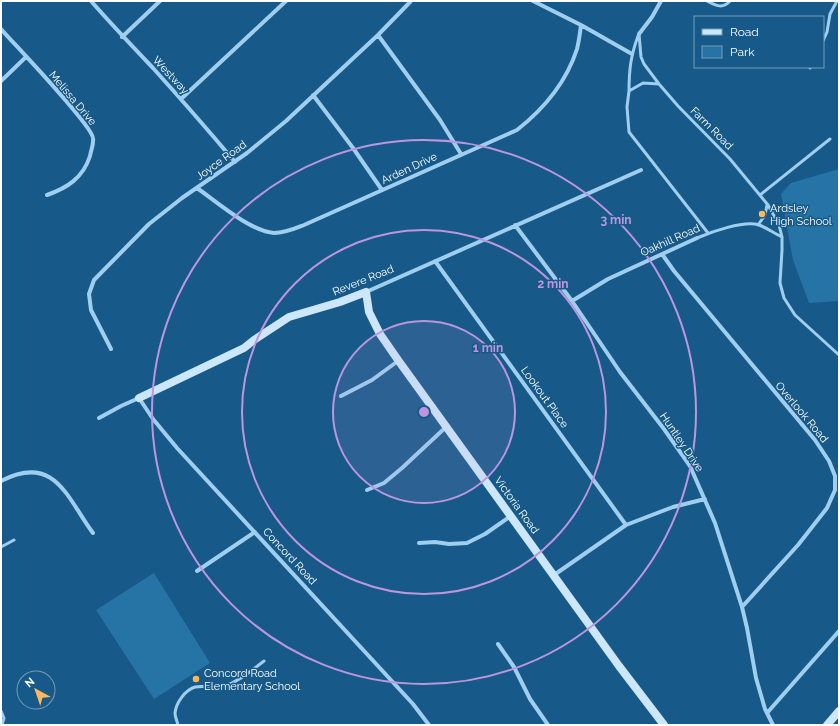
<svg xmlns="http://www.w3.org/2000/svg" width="840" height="726" font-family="Raleway,sans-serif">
<rect width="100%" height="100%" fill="#175a89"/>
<path fill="#2673a6" d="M839,169V301L809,303L793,260L781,194L791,183Z
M154,573L210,663L154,699L96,610Z"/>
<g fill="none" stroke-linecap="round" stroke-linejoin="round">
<path stroke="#9fceee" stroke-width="3" d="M707,1C716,6 723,9 730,1
M639,34L641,57L644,64L659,84L678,106L730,159L768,205L779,225L782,237V250L780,283L784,298L795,315L839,355
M823,41L827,32L830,14L837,1
M810,68V67
M659,84L643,83L629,91L627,107L629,132L708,233
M629,91C629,69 631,55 638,36
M760,195L830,139
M758,225L765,215L767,205
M697,238C711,232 744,220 759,225C767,228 774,233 782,237
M1,547L14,540
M1,711L4,718L2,725
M178,725C177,721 175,717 175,713C176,703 185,690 195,687C205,685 215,689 225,686C240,681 252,670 264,661"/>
<path stroke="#9fceee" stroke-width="4" d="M91,1C111,24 132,46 153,68C181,99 208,130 235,162
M533,1L581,25L632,54
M1,29C15,45 91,124 93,138C94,144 91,150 90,156C83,178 67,188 47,195
M639,34L652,17L661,1
M378,35L440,120L461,154
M122,37L160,1
M1,81L26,57
M313,95L353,148L382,190
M181,99L286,1
M197,188C217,202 250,231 274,233C285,233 294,229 304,225L517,130C545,108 566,83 577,49C579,41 580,33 581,25
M515,225L572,301L620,372L664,429L690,466L715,523L742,607L747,628L756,678L765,709L773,725
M662,254L674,271L815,440L829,461L835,476V490L827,508L798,545L742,607
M435,261L626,525
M366,292L641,170
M572,301L608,279L697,238
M111,349L91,310L89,294L94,280L149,224L182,198L247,153L286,121L378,35L411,1
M341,396L372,380L398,361
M99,418L121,406L139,398L153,419L177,448L413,704L429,725
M1,481C55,453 67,498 93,533
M367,490L384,483L402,468L446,427
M419,543L435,542L449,544L467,543L485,534L511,516
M197,571L255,532
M554,575L626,525L673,507L705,499
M498,644L514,667L530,699L548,725
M767,713L839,631"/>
<path stroke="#cce7fa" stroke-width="8" d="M139,398L244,348L254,340L289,317L340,302L366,292L369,312L380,334L398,360L619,666L664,725
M827,725L839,711"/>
</g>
<circle cx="424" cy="412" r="91" fill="#bd96df" fill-opacity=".12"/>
<g fill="none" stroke="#bd96df" stroke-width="2">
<circle cx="424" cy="412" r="91"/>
<circle cx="424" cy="412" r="182"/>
<circle cx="424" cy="412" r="272"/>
</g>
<g fill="#ffb75c" stroke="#175a89" stroke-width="1.5">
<circle cx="762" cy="214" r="4"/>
<circle cx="196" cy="679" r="4"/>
</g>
<g text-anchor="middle" stroke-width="3" stroke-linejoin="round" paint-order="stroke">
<g font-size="11" fill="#fff" stroke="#175a89">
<text transform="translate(171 75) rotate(47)" y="4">Westway</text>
<text transform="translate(73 98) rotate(50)" y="4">Melissa Drive</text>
<text transform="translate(712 128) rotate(45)" y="4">Farm Road</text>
<text transform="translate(221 160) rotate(-36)" y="4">Joyce Road</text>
<text transform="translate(409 168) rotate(-25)" y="4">Arden Drive</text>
<text transform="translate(670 240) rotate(-24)" y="4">Oakhill Road</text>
<text transform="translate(363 280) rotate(-22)" y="4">Revere Road</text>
<text transform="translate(545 397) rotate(54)" y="4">Lookout Place</text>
<text transform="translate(802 412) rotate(50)" y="4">Overlook Road</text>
<text transform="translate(682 442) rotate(56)" y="4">Huntley Drive</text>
<text transform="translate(517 505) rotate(54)" y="4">Victoria Road</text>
<text transform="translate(290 556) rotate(47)" y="4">Concord Road</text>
</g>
<g font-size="11" fill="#fff" stroke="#175a89" text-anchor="start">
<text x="770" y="212">Ardsley<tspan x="770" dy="13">High School</tspan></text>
<text x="204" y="677">Concord Road<tspan x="204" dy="13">Elementary School</tspan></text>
</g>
</g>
<circle cx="424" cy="412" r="6" fill="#bd96df" stroke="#175a89" stroke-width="2"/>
<g font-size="12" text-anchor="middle" font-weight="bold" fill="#bd96df" stroke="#175a89" stroke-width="3" stroke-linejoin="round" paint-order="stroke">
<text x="616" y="224">3 min</text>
<text x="553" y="288">2 min</text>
<text x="488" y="352">1 min</text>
</g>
<rect width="840" height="726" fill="none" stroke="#ffffff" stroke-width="4"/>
<rect x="694" y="16" width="130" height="52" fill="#175a89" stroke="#749cb8"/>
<rect x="702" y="29" width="20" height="6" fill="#cce7fa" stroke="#749cb8"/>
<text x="730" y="36" font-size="12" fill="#ffffff">Road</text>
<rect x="702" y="46" width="20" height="12" fill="#2673a6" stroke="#749cb8"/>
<text x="730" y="56" font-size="12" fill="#ffffff">Park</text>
<g transform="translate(36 690) rotate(320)"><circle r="19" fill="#175a89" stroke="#749cb8"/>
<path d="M0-3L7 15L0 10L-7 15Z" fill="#ffb75c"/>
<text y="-6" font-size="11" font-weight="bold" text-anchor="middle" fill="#ffffff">N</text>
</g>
</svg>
